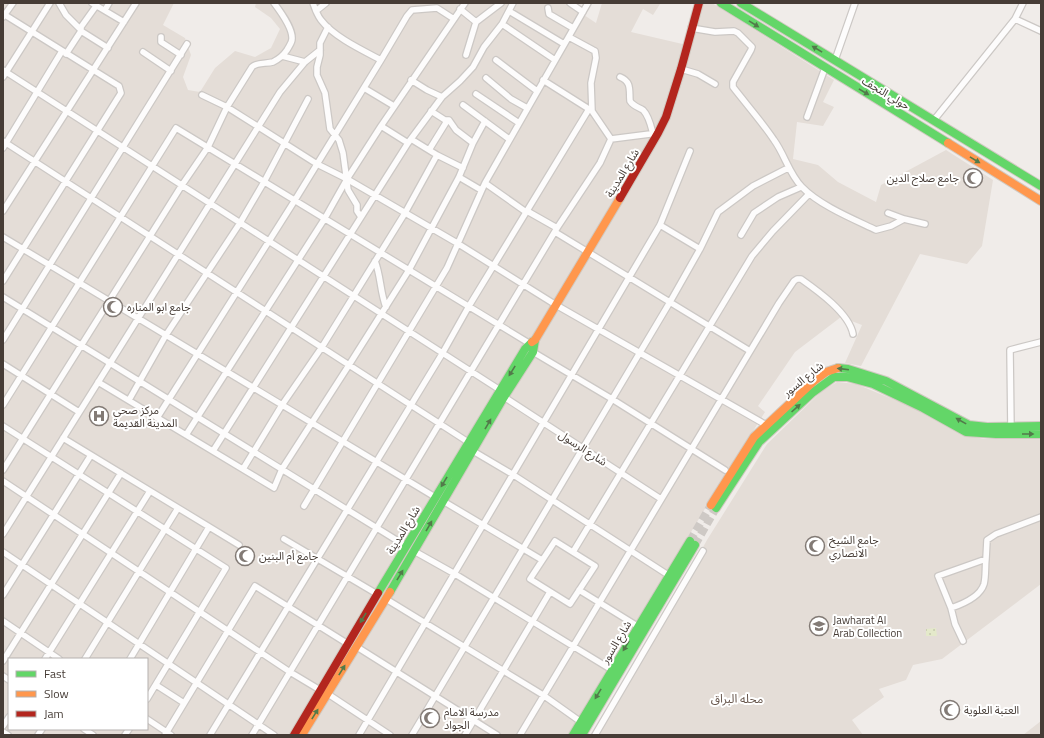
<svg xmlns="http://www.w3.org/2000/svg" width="1044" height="738" font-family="'Titillium Web','Noto Sans Arabic',sans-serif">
<defs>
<pattern id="garden-dots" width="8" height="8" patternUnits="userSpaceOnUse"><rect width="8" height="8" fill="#e4e9ca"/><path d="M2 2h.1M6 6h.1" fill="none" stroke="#c5c9ae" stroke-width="1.8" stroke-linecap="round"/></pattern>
</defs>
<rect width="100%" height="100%" fill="#f0ece9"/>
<path fill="#e4ddd7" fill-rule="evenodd" d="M3,3H174L163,25L185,38L191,55L183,77L188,90L200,92L215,68L235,51L255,57L271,48L280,29L271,18L255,7L256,3H566L596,23L602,3H658L660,4L653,15L643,9L631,32L691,46L704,3H712L834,80L823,102L834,107L823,126L797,122L793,159L818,165L838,182L876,202L881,185L946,150L993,180L982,246L967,264L920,254L861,366L845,363L862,325L841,317L795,352L758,406L765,412L706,507L570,735H3ZM9,659H147V729H9Z
M837,382L856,384L912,407L962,434L984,439L1041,438V584L942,659L913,665L906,680L879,689L884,697L852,720L863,735H599L707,540L767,444L822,391Z
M1041,721V735H1023Z"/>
<path fill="url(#garden-dots)" d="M936,628L937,636H926V629Z"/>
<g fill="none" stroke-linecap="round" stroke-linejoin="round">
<path stroke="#cec9c5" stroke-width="8" stroke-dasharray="8 4" stroke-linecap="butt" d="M690,541L711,505
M695,545L716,508"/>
<g stroke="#ccc8c5" stroke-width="8">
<path id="street" d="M59,3L66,15L80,29
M92,3L124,22
M313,3C315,9 317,15 321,20C334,37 362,50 381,60
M570,3L583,12
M548,8L549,14L573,28
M460,9L476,22
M105,10L109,3
M316,11L326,3
M509,11L564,44
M3,17L13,3
M1015,19L1041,31
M502,24L555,60
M328,27L320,43V55L317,67V75L325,93L330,129L339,140L343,153L348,190L357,205V211L361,217
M691,28L715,32L734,31L738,33L752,47L751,50L733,82V87C747,105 762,122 774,140C785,155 789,174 802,187C819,205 853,219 876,230L891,226L904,219L925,224
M81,31L108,48
M161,37V42L181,55
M569,37L593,50L595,51L596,58L591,83L592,111
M143,52L171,71
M66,54L81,31V27L96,6
M466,55L476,22L501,3
M282,56L305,62
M496,60L537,91
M835,60L855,3
M681,69L698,74L715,84
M3,70L500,390
M3,77L50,3
M620,77C632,82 629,90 630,101C633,106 638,107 643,110C649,116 651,126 653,134
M486,78L511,99L527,108
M411,80L427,90L442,97
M543,80L592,111L611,139
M364,88L394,106
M476,94L519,123
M202,95L227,107L317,164L347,179L457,243L556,305L768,426
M463,105L509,139
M431,111L445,120H449L456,130L473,143
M807,117L825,68
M934,120L1015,19L1023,3
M381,126L408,143
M411,139L437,155L463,168
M3,141L468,442
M3,148L62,51
M429,150L447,121
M459,177L481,190
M485,183L526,212
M3,211L136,3
M527,211L557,228
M888,213L904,219
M660,225L700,249
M555,232L750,351
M741,235L754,213L778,197L801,187
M3,237L435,497
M375,261C381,276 380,292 386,307
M3,281L121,93L119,86L5,15
M3,297L406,546
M3,340L187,44
M533,352L612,399L725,470
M3,364L79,412
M98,382L274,488L282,469L349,365L409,270L459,177L473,143L485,121
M504,397L661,499
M129,400L166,335L240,223L264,182L308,99
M3,405L176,128L532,345
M157,418L295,200L381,60L407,16L412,10L437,8L454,19
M3,426L226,568L147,699
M1011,430L1010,350L1041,342
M186,435L325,218L347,179L381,126L465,3
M63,438L239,545
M213,451L408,143L442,97L460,81L473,67L484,47L502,24L513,3
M473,451L512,474L665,573
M243,469L282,405L322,347L405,213L437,155
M3,470L182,185L208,147L227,107L252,67C257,62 266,64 273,62C279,59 283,56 287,50C289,46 292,43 292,39C293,28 280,11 274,3
M3,481L290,672L320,690
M443,501L542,560
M304,506L447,268L485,183L588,3
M3,534L280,92L305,62L320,50
M284,539L377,594
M555,541L595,566L570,604L530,579Z
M414,551L455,574L612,670
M3,552L274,735
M573,552L752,256L773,231L809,194
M579,590L634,624
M3,595L91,455
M386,599L543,695L581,722
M951,608C963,604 980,597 984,584C986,576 985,567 986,559
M3,621L59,659
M963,641L955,624L951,608L938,576L986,559L987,540L996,534L1041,517
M357,647L497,735
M45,659L150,491
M85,659L178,508
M130,659L209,527
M3,661L121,473
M3,676L9,680
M156,685L184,703
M328,694L390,735
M147,719L171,735
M3,726L9,717
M84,729L93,735
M3,732L8,735
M38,735L42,729
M125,735L129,729
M165,735L255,586L348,644
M210,735L442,354L469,306L589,109
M252,735L557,228L600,163L611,139L658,133
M359,735L660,225L690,151
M412,735L670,302L700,249L718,212L753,186L788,168
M465,735L550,592
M520,735L779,303L794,281L797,279H801C818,291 849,313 853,334
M595,735L703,551"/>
</g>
<g stroke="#d1c9c1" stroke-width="10">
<path id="fast" d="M721,3L948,143
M741,3L1041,186
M838,368L848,369L886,381L969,425L987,427L1041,426
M716,508L759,442L812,393L834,377H847L873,384L923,408L966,432L996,434H1041
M390,592L504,397L533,352L535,340
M378,593L525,349L532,342
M573,735L690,541
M582,735L695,545"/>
</g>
<g stroke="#d1c9c1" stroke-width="10">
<path id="slow" d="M948,143L1041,201
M532,342L535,340L620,198
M711,505L754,437L814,381L826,372L838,368
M302,735L390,592"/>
</g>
<g stroke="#d1c9c1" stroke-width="10">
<path id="jam" d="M620,198L658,133L666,117L681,69L699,3
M294,735L378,593"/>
</g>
<use href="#street" stroke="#fdfcfc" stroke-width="5.5"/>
<use href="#fast" stroke="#63d668" stroke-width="8"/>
<use href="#slow" stroke="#ff974d" stroke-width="8"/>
<use href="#jam" stroke="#b3261e" stroke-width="8"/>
</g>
<defs><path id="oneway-solid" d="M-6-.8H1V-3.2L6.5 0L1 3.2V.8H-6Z"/></defs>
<g fill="#527a4a">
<use href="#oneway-solid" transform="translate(754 24) rotate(32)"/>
<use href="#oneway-solid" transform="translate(817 49) rotate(-149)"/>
<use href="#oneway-solid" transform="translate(864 92) rotate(31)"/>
<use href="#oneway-solid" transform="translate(975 160) rotate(31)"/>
<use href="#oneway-solid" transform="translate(843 369) rotate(-173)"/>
<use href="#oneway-solid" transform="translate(512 371) rotate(122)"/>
<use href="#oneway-solid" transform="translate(796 408) rotate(-42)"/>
<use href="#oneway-solid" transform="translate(961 421) rotate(-151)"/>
<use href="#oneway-solid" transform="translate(488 424) rotate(-60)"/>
<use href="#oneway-solid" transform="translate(1028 434)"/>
<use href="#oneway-solid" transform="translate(444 482) rotate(121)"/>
<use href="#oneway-solid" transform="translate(429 526) rotate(-60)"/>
<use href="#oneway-solid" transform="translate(400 575) rotate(-59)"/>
<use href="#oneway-solid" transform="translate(363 618) rotate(121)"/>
<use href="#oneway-solid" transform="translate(626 646) rotate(121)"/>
<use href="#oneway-solid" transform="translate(342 670) rotate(-58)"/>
<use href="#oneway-solid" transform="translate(598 694) rotate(121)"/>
<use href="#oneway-solid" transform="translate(315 714) rotate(-58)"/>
</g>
<defs>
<g id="mosque-ring" transform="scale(1)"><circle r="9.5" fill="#fff" stroke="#827a75" stroke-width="1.5"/><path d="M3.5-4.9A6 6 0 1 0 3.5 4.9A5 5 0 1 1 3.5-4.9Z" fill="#827a75"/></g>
<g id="hospital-ring" transform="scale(1)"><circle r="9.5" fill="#fff" stroke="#827a75" stroke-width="1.5"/><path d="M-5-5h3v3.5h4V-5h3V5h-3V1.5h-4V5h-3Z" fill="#827a75"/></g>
<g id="university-ring" transform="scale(1)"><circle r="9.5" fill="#fff" stroke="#827a75" stroke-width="1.5"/><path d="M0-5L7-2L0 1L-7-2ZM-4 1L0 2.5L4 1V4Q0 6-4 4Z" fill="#827a75"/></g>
</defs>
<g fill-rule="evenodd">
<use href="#mosque-ring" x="973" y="178"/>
<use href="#mosque-ring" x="113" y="307"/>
<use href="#hospital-ring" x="99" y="416"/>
<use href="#mosque-ring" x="815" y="546"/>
<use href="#mosque-ring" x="245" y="556"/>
<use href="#university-ring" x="819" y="626"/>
<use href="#mosque-ring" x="950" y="710"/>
<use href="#mosque-ring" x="430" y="718"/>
</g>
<g text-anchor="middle" stroke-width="4" stroke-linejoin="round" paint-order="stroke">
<g font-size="11" fill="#463c36" stroke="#fff">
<text transform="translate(886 93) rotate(31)" y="4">حولي النجف</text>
<text transform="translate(622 173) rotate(-59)" y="4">شارع المدينة</text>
<text transform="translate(803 379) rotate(-39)" y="4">شارع السور</text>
<text transform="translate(583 448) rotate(33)" y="4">شارع الرسول</text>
<text transform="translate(403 530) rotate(-59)" y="4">شارع المدينة</text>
<text transform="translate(616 642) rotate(-59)" y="4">شارع السور</text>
</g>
<g font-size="11" fill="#463c36" stroke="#fff" text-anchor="start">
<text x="959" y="182" text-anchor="end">جامع صلاح الدين</text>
<text x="127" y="311">جامع ابو المناره</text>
<text x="113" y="414">مركز صحي<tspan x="113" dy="13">المدينة القديمة</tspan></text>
<text x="829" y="544">جامع الشيخ<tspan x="829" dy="13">الانصاري</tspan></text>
<text x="259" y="560">جامع أم البنين</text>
<text x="833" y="624">Jawharat Al<tspan x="833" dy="13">Arab Collection</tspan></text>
<text x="964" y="714">العتبة العلوية</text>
<text x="444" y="716">مدرسة الامام<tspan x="444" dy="13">الجواد</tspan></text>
</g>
<g font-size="12" fill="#68574d" stroke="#fff">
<text x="737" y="703">محله البراق</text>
</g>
</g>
<rect width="1044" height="738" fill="none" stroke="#463c36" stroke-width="8"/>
<rect x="8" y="658" width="140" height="72" fill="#ffffff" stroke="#b5b1af"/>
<rect x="16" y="671" width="20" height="6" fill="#63d668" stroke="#b5b1af"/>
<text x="44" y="678" font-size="12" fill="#463c36">Fast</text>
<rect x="16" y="691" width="20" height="6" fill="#ff974d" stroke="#b5b1af"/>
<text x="44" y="698" font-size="12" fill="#463c36">Slow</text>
<rect x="16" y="711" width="20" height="6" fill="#b3261e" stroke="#b5b1af"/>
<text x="44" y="718" font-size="12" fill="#463c36">Jam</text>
</svg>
